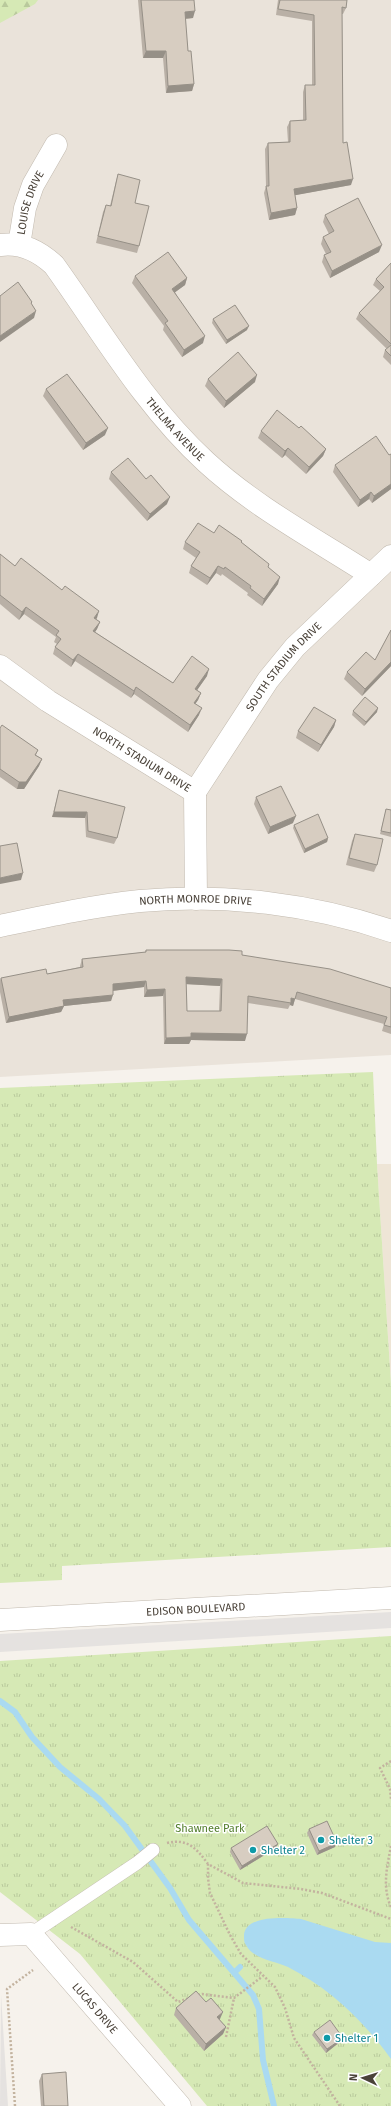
<svg xmlns="http://www.w3.org/2000/svg" width="391" height="2106" font-family="'Fira Sans',sans-serif">
<defs>
<pattern id="forest-firs" width="22" height="20" patternUnits="userSpaceOnUse"><rect width="22" height="20" fill="#d6e9b5"/><path d="M5 1l3.5 6h-7zM16 11l3.5 6h-7z" fill="#b9c99c"/></pattern>
<pattern id="park-tufts" width="24" height="20" patternUnits="userSpaceOnUse"><rect width="24" height="20" fill="#d6e9b5"/><path d="M3 7l-1-3M5 7V3M7 7l1-3M15 17l-1-3M17 17v-4M19 17l1-3" fill="none" stroke="#b9c99c"/></pattern>
</defs>
<rect width="100%" height="100%" fill="#f6f2ec"/>
<path fill="#eae3da" d="M0,0H391V1055L0,1077Z"/>
<path fill="#eee5d6" d="M377,1164H391V1384Z"/>
<path fill="url(#forest-firs)" d="M0,0H38L35,4L0,23Z"/>
<path fill="url(#park-tufts)" d="M373,1072L377,1164L391,1384V1547L62,1566V1580L0,1583V1088Z
M391,1636V2106H207L80,1954L0,1892V1661Z"/>
<path fill="#e5e2e0" d="M391,1612V1628L0,1652V1634Z
M1,1995L8,2106H0Z"/>
<path fill="#aadaf1" d="M301,1919L375,1942L391,1943V2059C364,2021 329,1988 288,1967C275,1961 253,1959 246,1945C244,1943 244,1939 244,1937C243,1914 287,1918 301,1919Z"/>
<g fill="none" stroke-linecap="round" stroke-linejoin="round">
<path stroke="#aadaf1" stroke-width="6" d="M0,1701L15,1712L32,1737L60,1767L99,1799L125,1826L170,1888L189,1920L253,1995L259,2009L263,2060L274,2106
M234,1973L240,1967"/>
<g stroke="#c1b9ae" stroke-width="14">
<path id="service" d="M31,1934L137,1863L153,1850"/>
</g>
<g stroke="#c1b9ae" stroke-width="23">
<g id="minor">
<path id="s1" d="M0,245C21,242 39,251 54,265C102,332 145,406 206,462C255,507 315,539 371,575"/>
<path id="s2" d="M19,245L25,208L33,185L56,145"/>
<path id="s3" d="M0,666L48,701L195,792L196,899"/>
<path id="s4" d="M195,792L268,680L295,647L391,556"/>
<path id="s5" d="M0,926C47,916 93,906 140,901C223,893 313,904 391,931"/>
<path id="s6" d="M0,1620L391,1598"/>
<path id="s7" d="M0,1935L31,1934L180,2106"/>
</g>
</g>
<path stroke="#c3b39f" stroke-width="2.5" stroke-dasharray="2 2" stroke-linecap="butt" d="M391,1761L380,1768L390,1789L391,1799
M167,1843C188,1838 197,1849 208,1864
M391,1846C387,1867 382,1887 391,1907
M71,1927L133,1962L178,2002L189,1998
M198,1995L202,1994L234,1998L263,1976
M226,2037L234,1998
M15,2106L7,1989L33,1970
M340,2106L294,2038L285,2008L275,1987L241,1954L230,1935L210,1893L208,1878V1864L243,1883L301,1889L322,1893L391,1919"/>
<use href="#service" stroke="#fff" stroke-width="13"/>
<use href="#minor" stroke="#fff" stroke-width="22"/>
</g>
<path fill="#b9b0a6" fill-rule="evenodd" d="M138,0H194L193,18L185,19L188,51L194,84L192,91L166,93L163,58H143Z
M278,0H347L346,8L343,14H342L343,143L351,185L295,195L297,208L295,215L269,220L264,193L266,186L265,149L268,143L288,142L287,127L290,121L303,120V92L305,85H312V21L276,15Z
M118,174L135,203L139,246L137,253L96,243L103,212L106,205L110,206L116,181Z
M325,215L379,252L330,278L322,262L324,255L326,254L321,244L323,237L329,234L323,222Z
M391,263V365L383,357L385,350L387,349L356,319L359,313L380,291L373,285L376,279Z
M135,276L187,278L185,285L175,292L203,343L182,357L163,330L164,326L132,283Z
M213,319L247,330L226,344L212,323Z
M208,379L255,382L224,408L205,386Z
M46,389L105,435L83,450L43,396Z
M299,428L326,449L323,456L306,474L285,455L282,458L258,438L261,431Z
M391,454V489L372,503L369,499L358,507L333,472L335,465L389,455Z
M111,472L167,504L147,521L109,479Z
M214,533L241,543L268,567L278,584L262,606L247,595L248,593L222,574L221,576L216,573L207,585L189,573L191,566L196,558L183,549L185,542Z
M0,554L15,566L97,618L96,619L100,622L97,629L95,632L173,683L207,676L197,690L201,693L198,700L195,704L199,715L188,732L134,694L131,698L75,661L71,667L53,654L55,647L57,644L54,642L56,637L24,614L19,620L0,604Z
M391,630V666L362,696L344,679L347,672L375,660Z
M353,711L377,712L364,726L352,715Z
M336,720L334,727L318,752L296,738L298,731Z
M0,728L38,750L36,755L42,759L39,766L24,789H17L0,777Z
M59,790L117,838L114,844L86,837L85,818L52,817Z
M256,797L293,823L268,834L254,804Z
M386,809L391,810V837L380,834Z
M294,825L328,838L327,842L304,853L293,828Z
M355,834L377,865L374,872L346,865L352,841Z
M146,950L242,955L391,988V1034L382,1031L384,1024L295,999L293,1006L290,1005L288,1009L248,1003L245,1041L191,1040L189,1044H164L163,996L144,997V987L113,991L111,1001L64,1006L61,1012L6,1023L0,992V980L1,978L47,974L80,967V966L82,959L145,952ZM186,984L220,986L219,1011H187Z
M309,1829L335,1847L317,1855L307,1833Z
M231,1848H276L240,1870L230,1852Z
M176,2008L220,2019V2020L226,2027L223,2034L204,2051L174,2015Z
M314,2032L343,2038L341,2041L326,2053L312,2035Z
M42,2074L68,2106H41L39,2081Z"/>
<path fill="#969087" d="M195,11L193,18L182,19L185,12Z
M146,51H166L163,58H143Z
M194,84L192,91L166,93L168,86Z
M353,179L351,185L291,196L294,189Z
M297,208L295,215L269,220L271,213Z
M382,245L379,252L330,278L332,271Z
M187,278L185,285L170,296L172,289Z
M36,311L34,318L0,342V336Z
M249,326L247,330L226,344L227,340Z
M205,336L203,343L182,357L184,350Z
M257,375L255,382L224,408L226,401Z
M108,428L105,435L83,450L86,443Z
M288,448L285,455L282,458L285,451Z
M326,449L323,456L306,474L309,467Z
M391,484V489L372,503L374,496Z
M371,492L369,499L358,507L360,500Z
M170,497L167,504L147,521L150,514Z
M218,566L216,573L207,585L210,578Z
M280,577L278,584L262,606L264,599Z
M26,607L24,614L19,620L22,612Z
M99,611L97,618L91,625L94,618Z
M100,622L97,629L91,638L93,631Z
M78,654L75,661L71,667L73,660Z
M391,662V666L362,696L365,689Z
M209,669L207,676L193,696L195,689Z
M136,687L134,694L131,698L134,691Z
M201,693L198,700L191,710L194,703Z
M202,708L199,715L188,732L190,725Z
M378,708L377,712L364,726L366,722Z
M336,720L334,727L318,752L321,745Z
M42,759L39,766L24,789H17L19,782Z
M54,812H87L85,818L52,817Z
M296,816L293,823L268,834L270,827Z
M328,838L327,842L304,853L305,849Z
M23,873L21,880L0,884V878Z
M186,977L222,979L220,986L184,984Z
M146,981L144,987L111,991L113,984Z
M165,989L163,996L144,997L147,990Z
M113,995L111,1001L64,1006L61,1012L6,1023L9,1017L63,1000Z
M291,998L295,999L293,1006L290,1005Z
M191,1033L247,1034L245,1041L191,1040L189,1044H164L166,1038Z
M337,1843L335,1847L317,1855L319,1851Z
M278,1844L276,1848L240,1870L242,1866Z
M223,2012L220,2019L215,2024L217,2017Z
M226,2027L223,2034L204,2051L206,2044Z
M343,2038L341,2041L326,2053L327,2049Z"/>
<path fill="#d7cdc1" stroke="#969087" fill-rule="evenodd" d="M141,0H194L195,11L185,12L188,51H191L194,84L168,86L166,51H146Z
M280,0H347L346,8L342,7L343,143L347,142L353,179L294,189L297,208L271,213L266,186H269L268,143L290,142V121L306,120L305,85H315L314,15L278,9Z
M118,174L140,180L135,203L149,206L139,246L98,236L106,205L111,206Z
M358,198L382,245L332,271L324,255L331,252L323,237L334,231L325,215Z
M168,252L187,278L172,289L205,336L184,350L165,323L168,321L135,276Z
M391,263V344L359,313L384,287L376,279Z
M18,282L32,302L31,303L36,311L0,336V296Z
M235,305L249,326L227,340L213,319Z
M391,345V356L385,350Z
M238,352L257,375L226,401L208,379Z
M67,374L108,428L86,443L46,389Z
M277,410L299,428L301,426L326,449L309,467L288,448L285,451L261,431Z
M376,436L389,455L391,454V484L374,496L371,492L360,500L335,465Z
M128,458L146,479L151,475L170,497L150,514L111,472Z
M198,523L214,533L219,525L242,541L241,542L269,564L268,567L280,577L264,599L250,588L251,586L225,567L224,569L218,566L210,578L191,566L200,552L185,542Z
M0,554L15,566L21,558L62,590L65,586L99,611L94,618L100,622L93,631L173,683L192,656L209,669L195,689L201,693L194,703L202,708L190,725L136,687L134,691L78,654L73,660L55,647L61,639L56,635L59,631L26,607L22,612L0,595Z
M391,630V662L365,689L347,672L366,652L375,660Z
M365,697L378,708L366,722L353,711Z
M314,707L336,720L321,745L298,731Z
M2,725L38,750L35,755L42,759L26,782H19L0,769V728Z
M281,786L296,816L270,827L256,797Z
M59,790L125,807L117,838L88,831L87,812H54Z
M386,809L391,810V833L381,831Z
M318,814L328,838L305,849L294,825Z
M355,834L383,839L377,865L349,858Z
M17,843L23,873L0,878V846Z
M146,950H229L242,951V955L330,969L391,988V1027L384,1025L387,1017L297,992L295,999L291,998V1003L248,996L247,1034L191,1033V1037L166,1038L165,989L147,990L146,981L113,984V995L63,1000L64,1006L9,1017L1,978L46,969L47,974L83,967L82,959L146,952ZM186,977L222,979L221,1011H187Z
M327,1821L337,1843L319,1851L309,1829Z
M267,1826L278,1844L242,1866L231,1848Z
M196,1991L206,2002L211,1998L223,2012L217,2017L226,2027L206,2044L176,2008Z
M330,2020L343,2038L327,2049L314,2032Z
M66,2072L68,2106H44L42,2074Z"/>
<g fill="#0f9aa8" stroke="#fff" stroke-width="1.5">
<circle cx="321" cy="1840" r="4"/>
<circle cx="253" cy="1850" r="4"/>
<circle cx="327" cy="2038" r="4"/>
</g>
<g text-anchor="middle" stroke-width="3" stroke-linejoin="round" paint-order="stroke">
<g font-size="11" fill="#4a4239" stroke="#fff">
<text dy="4" stroke="none"><textPath href="#s2" startOffset="44">LOUISE DRIVE</textPath></text>
<text dy="4" stroke="none"><textPath href="#s1" startOffset="264">THELMA AVENUE</textPath></text>
<text dy="4" stroke="none"><textPath href="#s4" startOffset="154">SOUTH STADIUM DRIVE</textPath></text>
<text dy="4" stroke="none"><textPath href="#s3" startOffset="170">NORTH STADIUM DRIVE</textPath></text>
<text dy="4" stroke="none"><textPath href="#s5" startOffset="198">NORTH MONROE DRIVE</textPath></text>
<text dy="4" stroke="none"><textPath href="#s6" startOffset="196">EDISON BOULEVARD</textPath></text>
<text dy="4" stroke="none"><textPath href="#s7" startOffset="129">LUCAS DRIVE</textPath></text>
</g>
<g font-size="11" fill="#517d2b" stroke="#fff">
<text x="210" y="1832">Shawnee Park</text>
</g>
<g font-size="11" fill="#0d838f" stroke="#fff" text-anchor="start">
<text x="329" y="1844">Shelter 3</text>
<text x="261" y="1854">Shelter 2</text>
<text x="335" y="2042">Shelter 1</text>
</g>
</g>
<g transform="translate(363 2078) rotate(274)" stroke="#ffffff" stroke-width="3" paint-order="stroke">
<path d="M0-3L7 15L0 10L-7 15Z" fill="#4a4239"/>
<text y="-6" font-size="11" font-weight="bold" text-anchor="middle" fill="#4a4239">N</text>
</g>
</svg>
